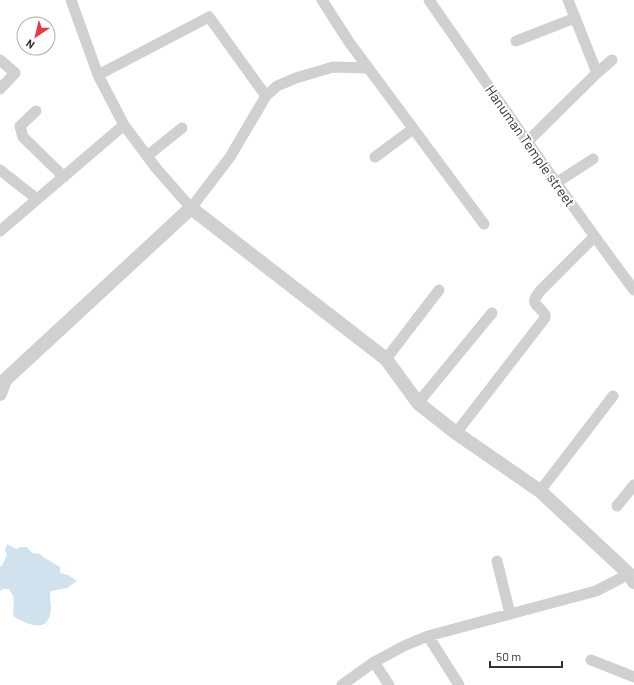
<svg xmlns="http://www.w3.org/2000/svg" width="634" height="685" font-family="Barlow,sans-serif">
<rect width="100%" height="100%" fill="#fff"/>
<path fill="#cfe2ee" d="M7,544L16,549L21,547H27L32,553L40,554L43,557L60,567V573L68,575L77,581L67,588L51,591C50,593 50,595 50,597C50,600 51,603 51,607C50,634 31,626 14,617C12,610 15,602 13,596C13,595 9,590 9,589H3L0,591V566H2L7,555L5,550Z"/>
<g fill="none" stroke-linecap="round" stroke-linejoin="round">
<path stroke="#d0d0d0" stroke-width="11" d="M71,0L98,75L124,125L156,168L191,208L230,157L266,96L277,86L296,78L333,67L368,68
M322,0L349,42L484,224
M429,0C496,97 563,195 634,290
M516,41L575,18
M0,60L15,73L0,89
M597,73L612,60
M98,75L209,17L266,96
M36,111L20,126L23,137L64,177
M527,142L597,73L568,0
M147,156L182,128
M375,157L413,129
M0,170L37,199
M556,183L593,159
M0,231L124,125
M386,359L439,290
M418,403L492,313
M456,433L545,318V315C543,310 532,304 535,299C536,296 539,293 541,290L594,237
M540,491L613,396
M617,506L634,485
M497,561L510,614
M428,636L459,685
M591,660L634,677
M374,662L389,685
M342,685L374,662L406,645L428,636L596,591L629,574"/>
<path stroke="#d0d0d0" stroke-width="14" d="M0,394L5,380L191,208L386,359L418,403L456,433L540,491L629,574L634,582"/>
</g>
<g text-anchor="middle" stroke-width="4" stroke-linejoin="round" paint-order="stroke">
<g font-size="14" fill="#333" stroke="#fff">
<text transform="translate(530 146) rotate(55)" y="5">Hanuman Temple street</text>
</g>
</g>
<g transform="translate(36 36) rotate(215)"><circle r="19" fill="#ffffff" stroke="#adadad"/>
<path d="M0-3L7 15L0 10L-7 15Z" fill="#e63946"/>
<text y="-6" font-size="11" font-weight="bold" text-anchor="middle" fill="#333333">N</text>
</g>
<path d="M490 661v6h72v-6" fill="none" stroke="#333333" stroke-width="2"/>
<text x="496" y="661" font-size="12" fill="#333333" stroke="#ffffff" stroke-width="3" paint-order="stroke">50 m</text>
</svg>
